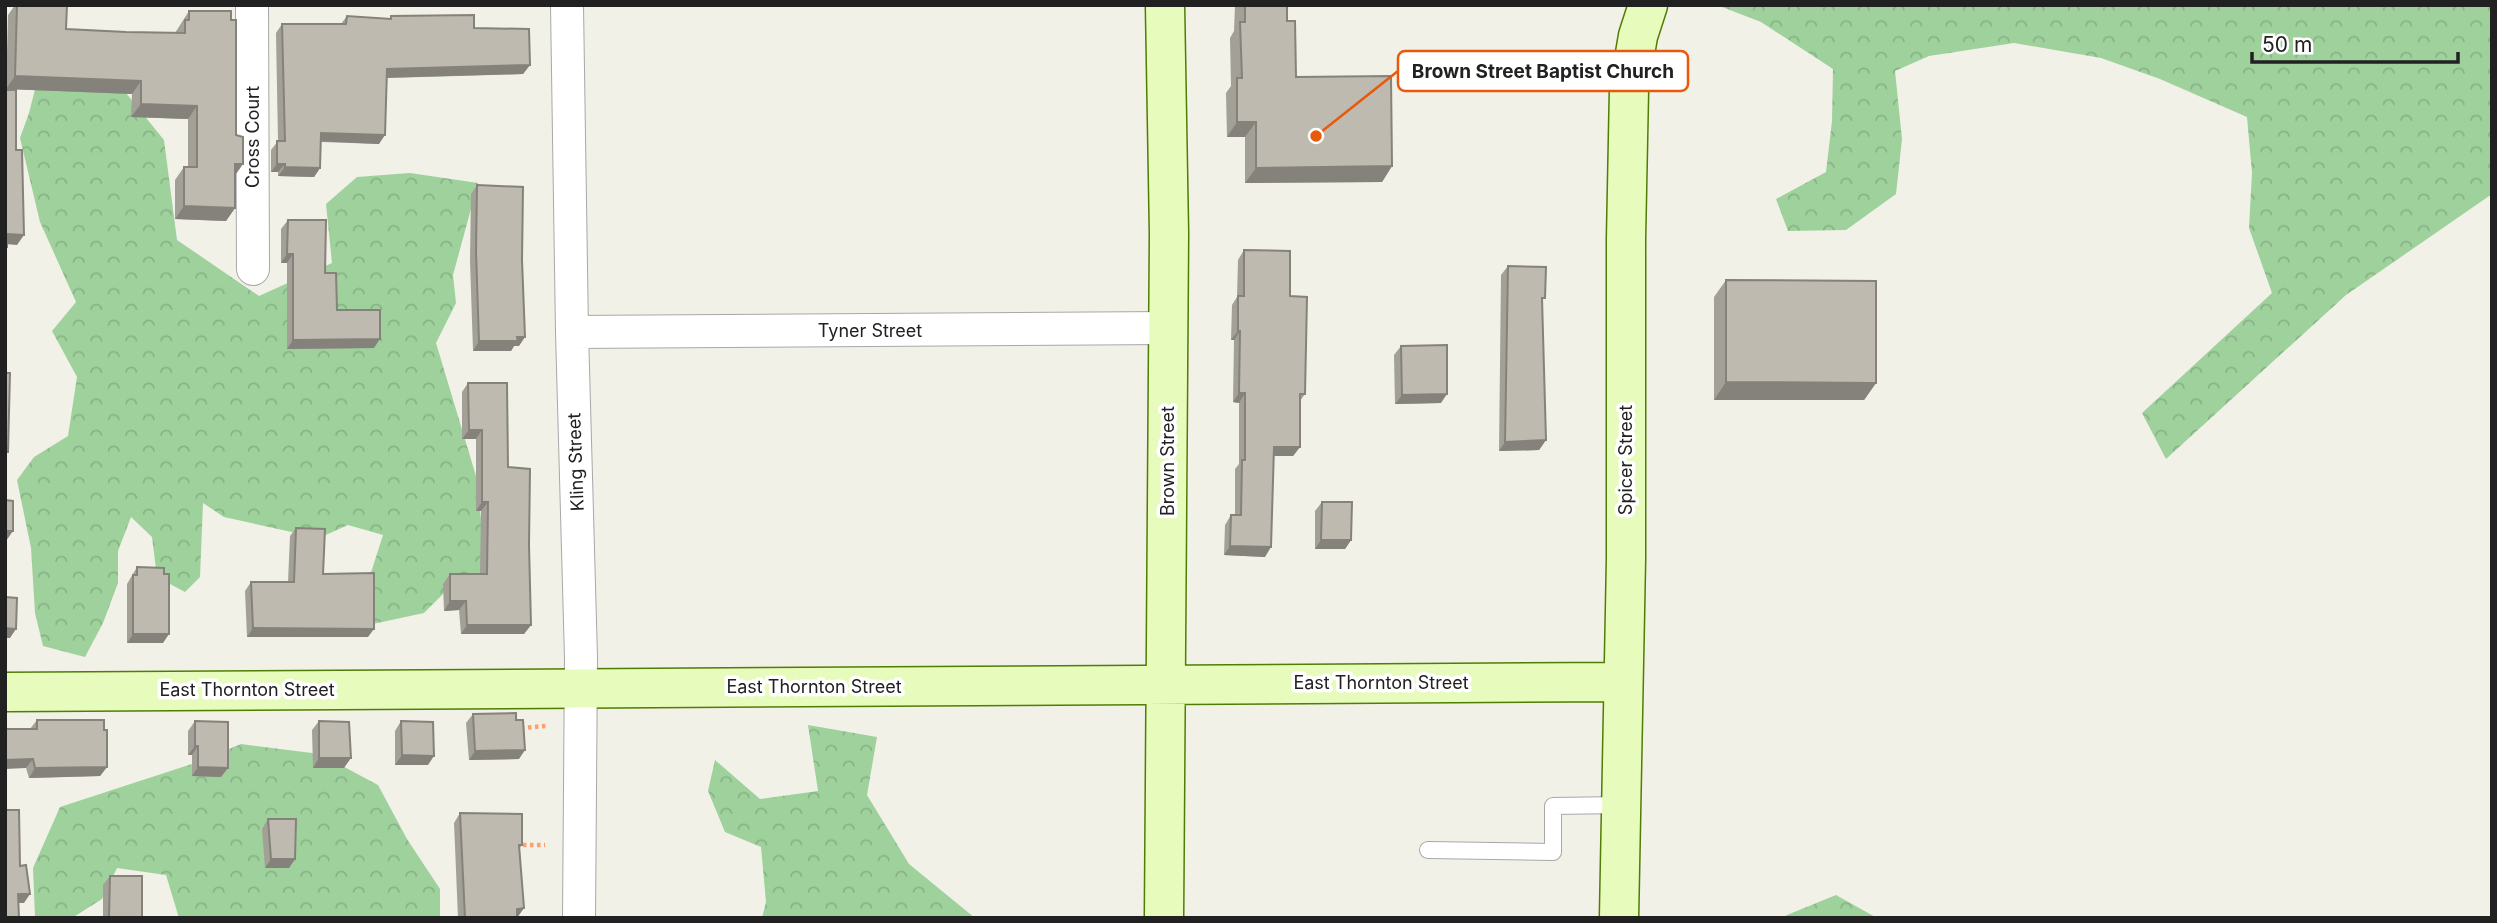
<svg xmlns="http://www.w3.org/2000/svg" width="2497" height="923" font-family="Inter,sans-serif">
<defs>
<pattern id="forest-crowns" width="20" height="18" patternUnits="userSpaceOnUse" patternTransform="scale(1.75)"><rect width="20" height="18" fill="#9ed19c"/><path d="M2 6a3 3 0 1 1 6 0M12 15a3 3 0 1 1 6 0" fill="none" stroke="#88b386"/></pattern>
</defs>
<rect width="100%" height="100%" fill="#f1f1e7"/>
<path fill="url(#forest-crowns)" d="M1717,5H2492V194L2346,295L2166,459L2142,413L2272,293L2249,228L2252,173L2247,117L2160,79L2101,58L2014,43L1929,56L1895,71L1902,139L1896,194L1846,230L1788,231L1776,199L1826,172L1832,121L1833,69L1761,22Z
M79,35L164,140L177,240L259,296L332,263L326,204L357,177L410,173L478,183L453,275L456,303L436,343L476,476L488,580L453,584L424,613L368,625V582L383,535L348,525L319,538L224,517L203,503L200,577L185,592L157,577L152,537L131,517L118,551V583L103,623L85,657L43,646L35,613L31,548L17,480L34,457L68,436L77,377L52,331L76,302L40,222L20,138L29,113L41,66Z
M808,725L877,737L867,795L909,864L975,918H762L766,902L761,847L725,832L708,791L715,760L760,799L818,791Z
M241,744L320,754L378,785L407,839L440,889V918H179L166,875L117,868L102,899L72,918L35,916L33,868L60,807L198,762Z
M1836,895L1877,918H1782L1787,915Z"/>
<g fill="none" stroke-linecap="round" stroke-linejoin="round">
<g stroke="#a8a8a8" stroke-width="18">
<path id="lane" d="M1428,850L1553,852V806L1620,805"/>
</g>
<g stroke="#a8a8a8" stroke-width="34">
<path id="street" d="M252,5L253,269
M567,5L572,332L581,658L579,918
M572,332L1168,328"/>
</g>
<g stroke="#507d03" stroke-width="41">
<path id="secondary" d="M5,692L1622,682
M1164,918L1169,234L1165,5
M1619,918L1626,559V239L1629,89L1638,36L1648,5"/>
</g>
<path stroke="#fca16e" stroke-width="4.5" stroke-dasharray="3.5 3.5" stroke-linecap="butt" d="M521,728L546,726
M516,845H545"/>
<use href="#lane" stroke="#fff" stroke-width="16"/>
<use href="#street" stroke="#fff" stroke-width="32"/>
<use href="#secondary" stroke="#e7fbbc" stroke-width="38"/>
</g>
<path fill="#a3a097" d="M15,5H67L66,29L126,32L175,33L189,11L235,176V208L226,221L175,219V180L184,167H188V119L131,117L132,94L6,89L8,15Z
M1235,5H1287V21L1296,77L1392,166L1382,182L1245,183V137H1227L1226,93L1231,86L1230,38L1234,31Z
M347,16L390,19L391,16L474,28L530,65L523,74L386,78L379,144L321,142L320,168L314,177L278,176V172H271V150L278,141L276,33L282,24H341Z
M477,185L519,346H514L511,351H473L470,261L471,194Z
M288,220L325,273L337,310L374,348L287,349V263H281V229Z
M1244,250L1290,296L1305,394L1300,401V447L1293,456H1274L1265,557L1224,555L1225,525L1231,515H1235V469L1239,464V403L1233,402L1234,340H1231L1232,305L1237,297L1238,260Z
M1508,266L1542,301L1546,440L1539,450L1499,451L1501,275Z
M1726,280L1876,383L1864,400H1714V297Z
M1401,346L1441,403L1395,404L1394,355Z
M468,383L508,467L529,545L531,625L524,634H461L459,610L444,611L443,584L450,574H480L481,511H476V439H462V392Z
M1322,502L1351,540L1345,549H1315V511Z
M296,528L323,574L368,637H247L245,591L251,582H288L290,536Z
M137,567L163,643H127V584Z
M473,714L519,759L469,760L466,723Z
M37,720L104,730L107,767L100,776L29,778L26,768L30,729Z
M195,721L221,777L192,776V755H188V731Z
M319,721L344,768H313L312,730Z
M401,721L428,765H395V731Z
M460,813L522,845L519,849L524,908L517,917L458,918L454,823Z
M268,819L295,859L289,868H265L262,829Z
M110,876L142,918H103V885Z"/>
<path fill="#85827b" d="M530,65L523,74L380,78L387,69Z
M15,76L141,81L132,94L6,89Z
M141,104L197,106L188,119L131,117Z
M1237,122H1256L1245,137H1227Z
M321,133L385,135L379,144L315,141Z
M235,164H243L234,177Z
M277,164H285L278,172H271Z
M1392,166L1382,182L1245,183L1256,168Z
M285,167L320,168L314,177L278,176Z
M184,206L235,208L226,221L175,219Z
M7,234L24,235L17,245L5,244Z
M287,254H293L287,263H281Z
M1238,331H1240L1234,340H1231Z
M517,337H525L519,346H514L511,351H473L479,341Z
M380,339L374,348L287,349L293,340Z
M1726,382L1876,383L1864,400H1714Z
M1239,393H1245L1239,403L1233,402Z
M1447,394L1441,403L1395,404L1402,395Z
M469,430H482L476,439H462Z
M1546,440L1539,450L1499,451L1505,442Z
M1274,447H1300L1293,456H1268Z
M482,502H488L481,511H476Z
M5,531H13L6,541H5Z
M1321,540H1351L1345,549H1315Z
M1230,546L1271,547L1265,557L1224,555Z
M450,601H466L459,610L444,611Z
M467,625H531L524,634H461Z
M5,628L16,629L10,638H5Z
M253,628L374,629L368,637H247Z
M133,634H169L163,643H127Z
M195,746H198L192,755H188Z
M525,750L519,759L469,760L475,751Z
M402,755L434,756L428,765H395Z
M319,758H351L344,768H313Z
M33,759L26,768L5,769V760Z
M107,767L100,776L29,778L35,768Z
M198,767L228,768L221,777L192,776Z
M271,859H295L289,868H265Z
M18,894H30L24,903H12Z
M524,908L517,918V909Z"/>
<path fill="#bebab0" stroke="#85827b" stroke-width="2" d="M17,5H67L66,29L126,32L185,33V20H189V11H231V20H236V135L243,137V164H235V208L184,206V167H197V106L141,104V81L15,76Z
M1245,5H1287V21H1295L1296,77L1391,76L1392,166L1256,168V122H1237V78H1242L1240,22H1245Z
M474,15V28L529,29L530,65L387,69L385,135L321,133L320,168L285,167V164H277V141H285L282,24H346L347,16L391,19V16Z
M5,90H16V150H22L24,235L7,234V247H5Z
M477,185L523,187L522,260L525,337H517L518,341H479L476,251Z
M288,220H326L325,273H336L337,310H380V339L293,340V254H287Z
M1244,250L1290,251V296L1307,297L1305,394H1300V447H1274L1271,547L1230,546L1231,515H1241L1242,460H1245V393H1239L1240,331H1238V296H1244Z
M1508,266L1546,267L1545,298H1542L1546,440L1505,442Z
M1726,280L1876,281V383L1726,382Z
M1447,345V394L1402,395L1401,346Z
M5,373H10L8,452H5Z
M468,383H507L508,467L530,469L529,545L531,625H467L466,601H450V574H487L488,502H482V430H469Z
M5,500L13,501V531H5Z
M1322,502H1352L1351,540H1321Z
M296,528L325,529L323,574L374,573V629L253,628L251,582H294Z
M137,567L164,568V574H169V634H133V575H137Z
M5,597L17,598L16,629L5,628Z
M516,713V720H523L525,750L475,751L473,714Z
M37,720H104V730H107V767L35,768L33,759L5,760V729H37Z
M195,721L228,722V768L198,767V746H195Z
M319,721L349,722L351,758H319Z
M401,721L433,722L434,756L402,755Z
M5,810H19L20,866L26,865L30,894H18L19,918H5Z
M460,813L522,814V845H519L524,908L517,909V918H465Z
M268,819H296L295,859H271Z
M110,876H142V918H109Z"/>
<g text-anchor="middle" stroke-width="7" stroke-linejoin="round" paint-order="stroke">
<g font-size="18" fill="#212121" stroke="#fff">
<text transform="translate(253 137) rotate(-90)" y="6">Cross Court</text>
<text x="870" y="337">Tyner Street</text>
<text transform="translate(1626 460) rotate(-90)" y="6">Spicer Street</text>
<text transform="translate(1168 461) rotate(-90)" y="6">Brown Street</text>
<text transform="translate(576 462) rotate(-92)" y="6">Kling Street</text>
<text x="1381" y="689">East Thornton Street</text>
<text x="814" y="693">East Thornton Street</text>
<text x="247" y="696">East Thornton Street</text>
</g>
</g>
<path fill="none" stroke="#e8590c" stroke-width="2.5" d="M1316 136L1398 71"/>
<circle fill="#e8590c" stroke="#fff" stroke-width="2.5" cx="1316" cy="136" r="7"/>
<rect fill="#fff" stroke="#e8590c" stroke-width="2.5" x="1398" y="51" width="290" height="40" rx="7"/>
<g font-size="19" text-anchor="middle" font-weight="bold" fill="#212121">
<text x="1543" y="78">Brown Street Baptist Church</text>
</g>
<rect width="2497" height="923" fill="none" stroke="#212121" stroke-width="14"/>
<path d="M2252 52v10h206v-10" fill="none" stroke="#212121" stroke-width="3.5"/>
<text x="2262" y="52" font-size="21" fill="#212121" stroke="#ffffff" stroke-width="5" paint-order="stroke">50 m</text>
</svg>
